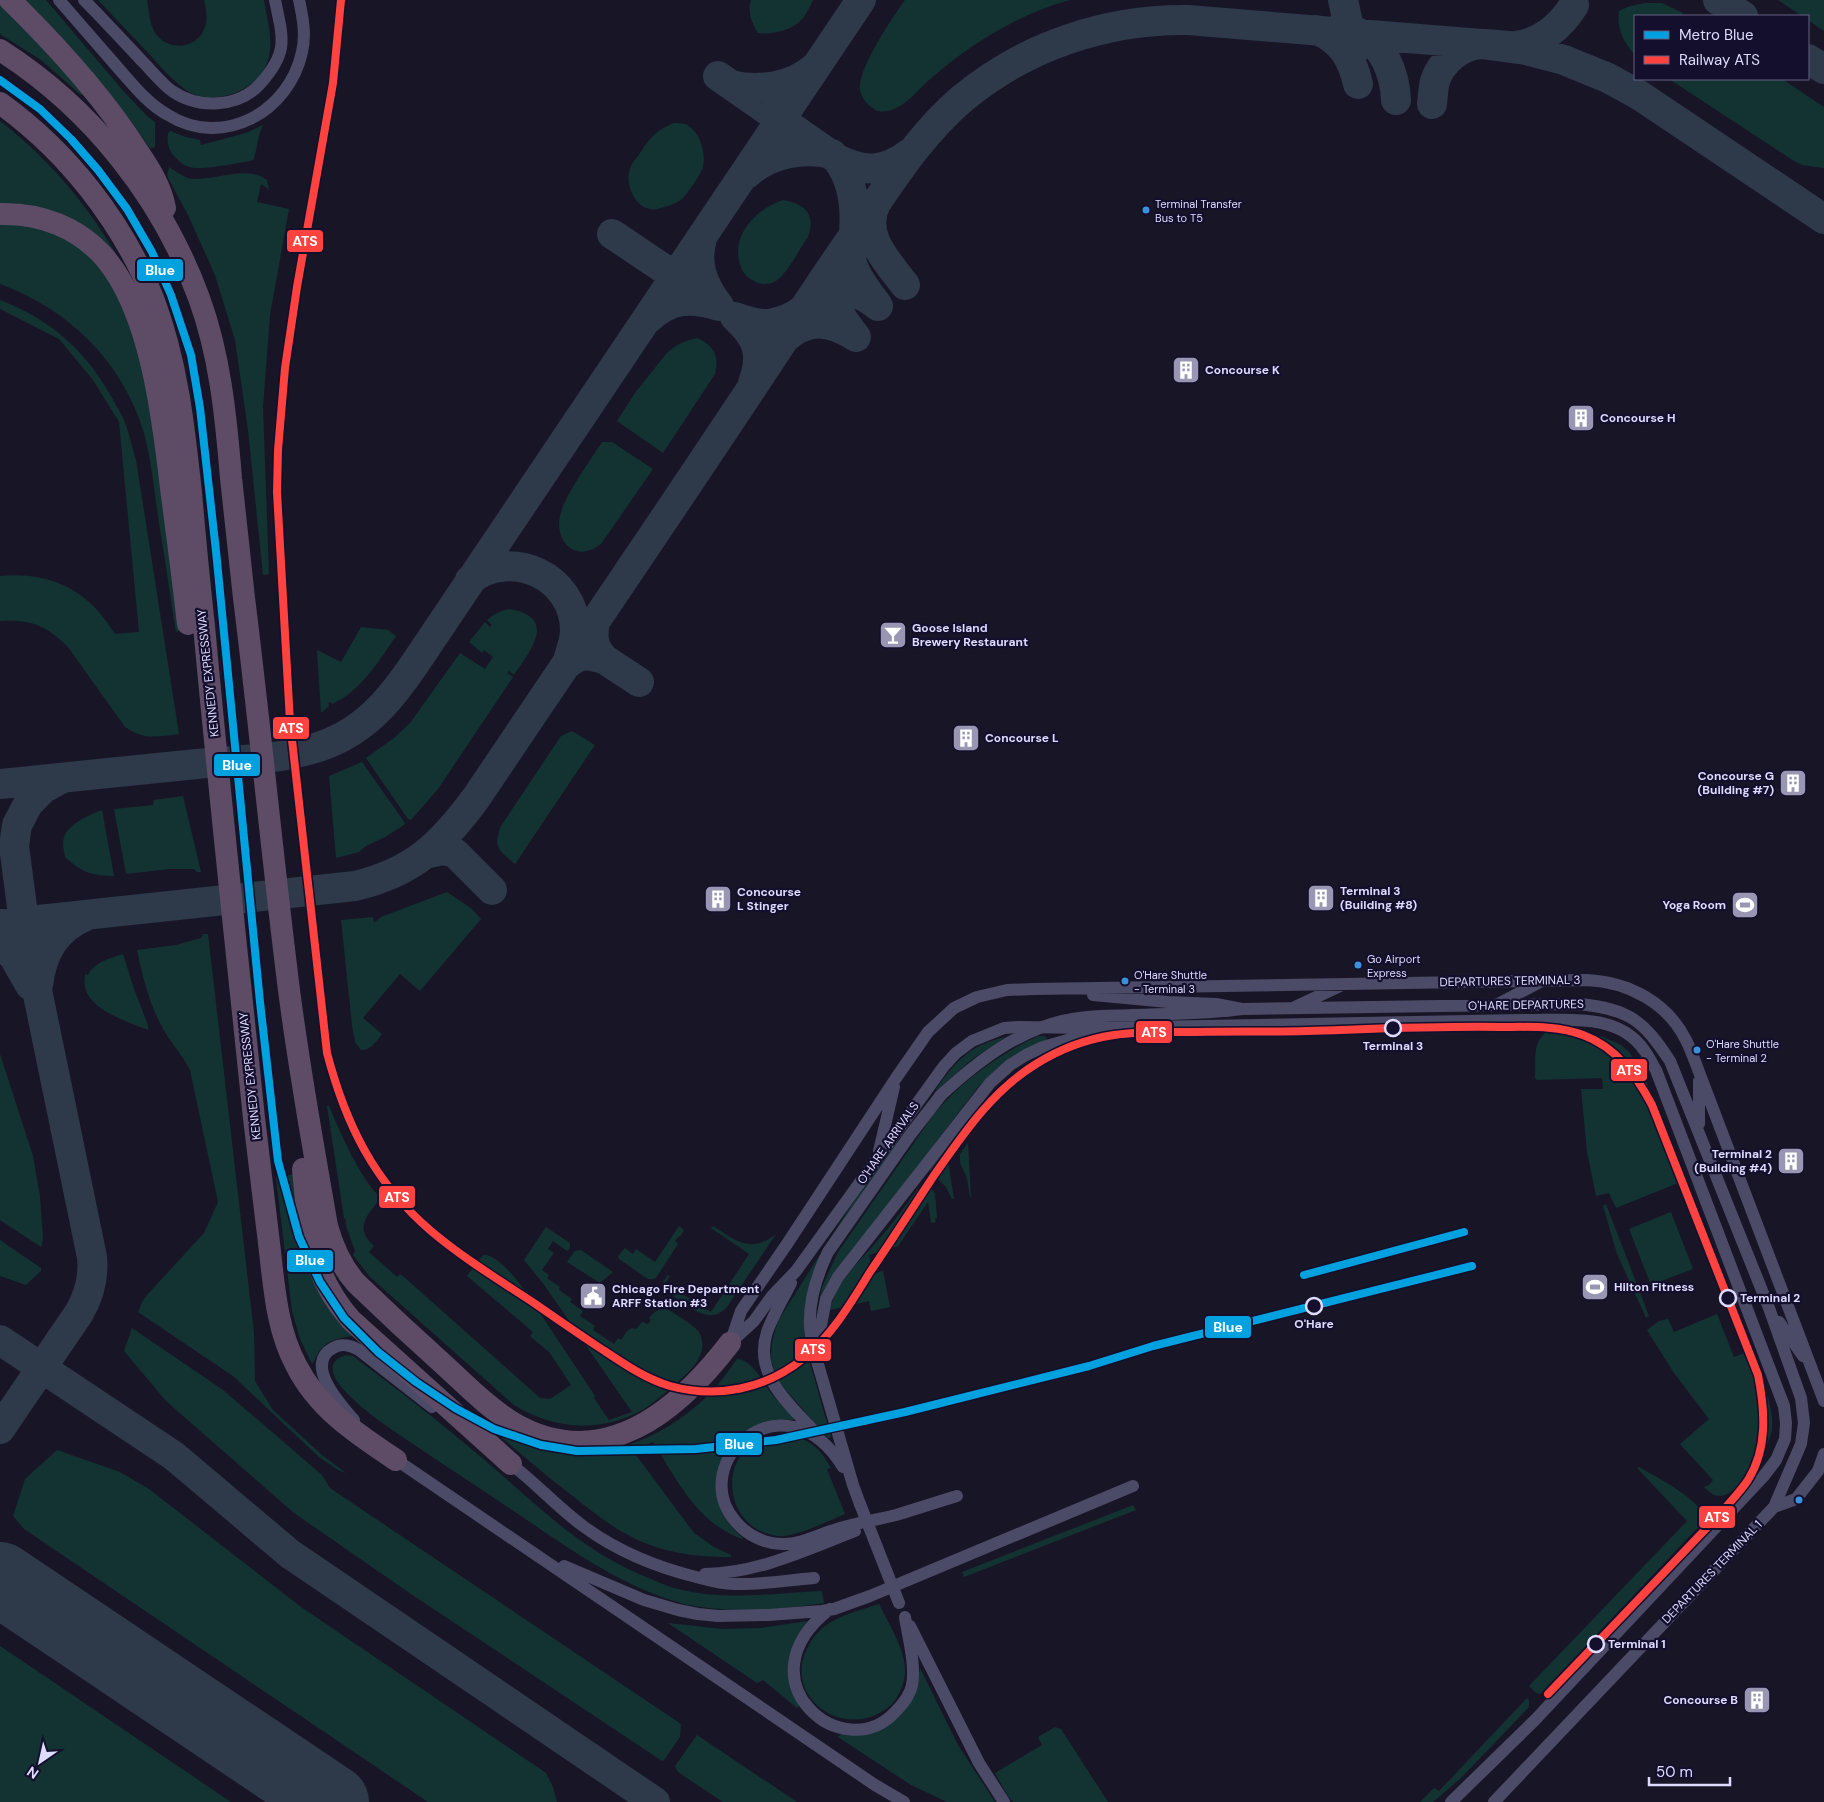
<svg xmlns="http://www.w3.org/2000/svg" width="1824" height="1802" font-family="'DM Sans',sans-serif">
<rect width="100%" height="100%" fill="#181626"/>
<path fill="#133332" d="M25,0H46L125,93L147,116L155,122V147L153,148H150C113,94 72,45 25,0Z
M98,0H147C149,11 149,24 156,34C169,52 198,49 205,27C208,18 206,9 204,0H264C267,20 274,40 268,60C260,91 212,108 186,90C172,80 161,67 150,55C133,37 115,18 98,0Z
M751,0H813C810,6 807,13 803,18C794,30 772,35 758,33C752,24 747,11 751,0Z
M905,0H1070C1018,14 968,45 928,81C914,94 898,115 877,111C869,106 862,100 860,90C857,70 892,18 905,0Z
M1778,0H1824V31L1808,20V16H1802Z
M0,3L85,92L81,95L41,60L0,34Z
M1645,3H1662L1683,13L1680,16H1635V55C1623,41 1617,30 1619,11L1630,6Z
M1669,79H1782L1824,107V168L1802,165L1794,161Z
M0,121C47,157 86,203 116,254L112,256L0,208Z
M674,123C677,123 682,123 685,124C700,130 706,153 703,167C701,174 687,194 682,199C675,204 666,207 657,209C637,213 624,185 630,169C631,164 635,160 638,156C650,139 654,131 674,123Z
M263,125L260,132L254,159L251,161C236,163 201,171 189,167C182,165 178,160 173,155C168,148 167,142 168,133L170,131L186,137L200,140L201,145L246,133Z
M169,167C177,172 184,178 193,179C217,180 246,165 267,180L269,191L267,188L261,184L257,202L289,209L270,315L263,407L269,574L263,575L248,430L235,340L215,275L188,215L167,176Z
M783,200C805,204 816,214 808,237C799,249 788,273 776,281C769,285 761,285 754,281C745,277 741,270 739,260C733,232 759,208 783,200Z
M0,222L31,224L73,241L97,262L121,300L146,380L180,631L176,632C170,593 164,554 158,516C154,488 151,457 143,430C121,360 68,309 0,284Z
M0,300C50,319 85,350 111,396C115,404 120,411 124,420C129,432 132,447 136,460L179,734C155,737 145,740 125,727L68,647C46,625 31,619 0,621V576C38,572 74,583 99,612C105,619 110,627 115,634L139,632L119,422L93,380L59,339L0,309Z
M697,338C715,346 719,356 715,374L663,453L617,421L635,393L666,354C675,345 684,341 697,338Z
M602,442H612L653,469L601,544C592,550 583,555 572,549C561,543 557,528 560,516C564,496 590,461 602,442Z
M509,609C558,617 531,650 514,675L509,671L507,673L513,677L438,789L411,820L408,819L366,758L394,738L410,723L460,653L485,669L493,657L484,650L482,653L469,642L485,622L490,627L492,625L487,620C494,614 500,611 509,609Z
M361,627L388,630L396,636C379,661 360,692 332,704L330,702L328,703L329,706L321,713L317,650L341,662Z
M572,731L595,745L515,864C498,850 493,847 501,826L561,736Z
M362,762L405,823L404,825L385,837L366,846L359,852L336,858L329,776Z
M183,796L201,872H197L194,869H170L126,874L114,809L153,805L154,800Z
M102,810L114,876C92,876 81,872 65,857C64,851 62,843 64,837C70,823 89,815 102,810Z
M447,892L472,909L481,919L420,991L400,974L363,1018L382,1034C376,1042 371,1050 361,1050L355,1042L352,1025L341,920L373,917L374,923L381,917Z
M203,934H208L254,1333L255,1381L273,1410L322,1455L346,1473L338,1470L319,1457L233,1376L138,1312L142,1302L147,1295L204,1233L218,1202L190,1070C181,1052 167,1039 159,1021C148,999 142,974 137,950L176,945L201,938Z
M123,954L134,989L148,1025V1030C129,1022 88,1010 85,986C84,983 85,978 85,974L88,975C94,962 111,958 123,954Z
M1545,1033L1601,1036L1621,1045L1629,1052L1644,1075L1683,1181L1616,1208L1609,1193L1596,1196L1587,1152L1581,1089H1603L1602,1078L1537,1080L1535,1078C1536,1061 1532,1045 1545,1033Z
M1038,1036H1045L1047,1040C1018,1055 1001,1063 978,1087L835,1275L819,1309H818L822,1287L838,1252L934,1114C963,1080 998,1055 1038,1036Z
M1006,1037L971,1060L937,1090L936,1089C957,1060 970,1045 1006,1037Z
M0,1054L33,1156L40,1196L43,1238L41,1247L0,1220Z
M327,1106H329C340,1132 360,1179 381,1198C368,1214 353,1228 374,1246L369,1252L397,1277L400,1274L404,1277L540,1398L550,1399L571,1385L550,1353L530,1336L533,1332L467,1276L483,1255C497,1253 518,1281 526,1292L595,1396L594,1398L609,1420L632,1412L545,1286L524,1260L546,1227L570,1243V1248L567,1251L553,1241L548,1249L554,1253L542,1270L549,1275L547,1278L560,1287L559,1290L572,1299L570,1302L583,1311L580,1316L595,1326L593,1330L614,1344L618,1338L621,1340L627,1331L632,1328L636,1329L642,1322L648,1324L651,1320L649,1318C653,1313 657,1309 665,1309C671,1310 696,1327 699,1332C702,1337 703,1344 702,1350C698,1366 682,1378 671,1388C662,1395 653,1403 644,1409C602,1433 554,1430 514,1405L370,1277L353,1255L355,1251L346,1226V1220L344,1218Z
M896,1141L898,1143L828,1247L805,1309L804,1328L805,1346L831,1437L828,1438L779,1382L771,1361L772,1342L778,1321L802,1283L864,1185Z
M968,1143L971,1197H970L967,1178L960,1163V1154Z
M946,1148L954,1199H952L946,1187L927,1169Z
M294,1174L352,1336C340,1338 329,1339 320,1350C317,1354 315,1360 312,1364L300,1339L292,1311L276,1178Z
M923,1185L930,1186L935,1194L937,1218H935L936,1222L931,1223L928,1202L898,1246L869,1255L873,1274L883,1271L890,1307L871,1311L869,1301L830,1310C836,1280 861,1261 880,1238C894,1222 906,1205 918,1188Z
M1606,1204L1649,1316L1646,1318L1617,1254L1603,1206Z
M1671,1212L1693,1269L1651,1285L1629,1229Z
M679,1226L684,1230L680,1237L679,1236L675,1241L678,1244L656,1278L653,1279H648L619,1259L618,1256L625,1248L633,1254L636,1249L655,1262Z
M713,1226C736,1241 751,1254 776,1234L727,1307C722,1312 717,1316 709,1315C698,1315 664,1293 663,1282L668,1275L670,1276L665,1283L711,1312L749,1254L711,1228Z
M0,1240L41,1268V1271L26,1285L0,1276Z
M581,1250L613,1272L600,1283L567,1262L575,1251Z
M1717,1314L1734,1357L1750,1351C1759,1374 1774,1402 1772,1428C1770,1448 1742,1494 1720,1496C1713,1496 1708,1491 1704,1487L1709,1485L1713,1480L1680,1444L1709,1419L1674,1373L1647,1330L1659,1321L1668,1319L1674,1332Z
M132,1328L223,1390L322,1475L330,1488L681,1724L680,1737L664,1760L662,1761L411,1594L294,1513L166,1401L124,1351Z
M346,1355L353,1356C394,1387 435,1418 475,1452C534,1501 577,1550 651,1579C662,1584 675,1589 687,1591C727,1600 781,1593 822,1591L824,1603C782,1610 718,1614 677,1602C614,1583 560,1542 506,1506C462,1476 417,1448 374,1417C361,1406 308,1367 346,1355Z
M737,1359C753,1359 765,1387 775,1398C781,1405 788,1412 794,1418L793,1420C762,1418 725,1435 719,1469C718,1473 719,1479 719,1484C719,1495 718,1504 723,1514C728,1524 735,1531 743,1538L742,1539C696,1522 678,1481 653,1442L633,1451L694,1533L714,1547L731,1555V1557C706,1557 682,1555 659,1548C626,1538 600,1518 574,1497C548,1477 524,1457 500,1436L504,1431C516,1438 528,1445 542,1449C607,1465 673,1434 716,1387C724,1378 730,1368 737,1359Z
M785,1434C809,1439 819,1446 831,1468L827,1469L845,1514C828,1521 802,1534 784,1536C779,1537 773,1535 769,1534C726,1523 718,1460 759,1440C767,1436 776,1435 785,1434Z
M57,1450L120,1472L149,1489L301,1607L546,1773L553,1787L557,1802H428L24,1529L13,1516L25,1479Z
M1639,1467C1654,1476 1707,1502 1704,1521L1546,1688L1540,1694L1536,1693L1529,1686L1687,1521L1637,1468Z
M1133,1505L1136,1510L964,1577L962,1572Z
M879,1604C888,1623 903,1645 905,1667C906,1680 900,1696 891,1705C847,1744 779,1698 809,1645C814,1635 823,1626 833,1621C847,1613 864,1609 879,1604Z
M808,1621C785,1651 783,1671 800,1705L797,1708L763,1680L757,1683L668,1623L722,1629L760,1628Z
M0,1646L231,1802H0Z
M920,1668L958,1745L995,1802H947L911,1785L838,1737L842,1733L880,1729L891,1722L899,1715L917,1687Z
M1527,1698L1529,1700V1707L1460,1779L1433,1802H1420L1434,1788L1439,1791Z
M1055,1727L1061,1729L1108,1802H1013L1008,1796L995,1773L1042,1745L1038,1737Z
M697,1735L797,1802H723L678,1772L675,1766Z"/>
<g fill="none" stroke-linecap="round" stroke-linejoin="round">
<path stroke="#2e394a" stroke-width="30" d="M1343,0L1354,51
M1718,0L1743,16
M1316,30C1340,38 1353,60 1358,84
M1359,33C1384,44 1395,75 1396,100
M1808,59L1824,69
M718,76L837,159C865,173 885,172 910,153
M731,85C758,92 793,87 815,67
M1432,104C1433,96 1433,88 1435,81C1441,62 1461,45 1481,44C1492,43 1504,47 1516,46C1541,43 1561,26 1574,5
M747,174C769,153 803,147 832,154
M876,203C860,235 887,261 905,285
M612,234L691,287
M648,319C670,298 692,297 719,306C702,284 694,262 703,235
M783,340C807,317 830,320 856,337C842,319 825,298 831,274
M753,383C764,353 757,337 735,317C746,321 757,325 769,324C781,322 795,317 805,308C809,305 812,301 817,298C837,286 861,291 878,306C869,293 856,279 852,263C849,252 853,243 854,232C856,206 853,180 837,159
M470,580C511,547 575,577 575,630C575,639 572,648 569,657
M604,659L639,682
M566,665C581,653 586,654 604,659C593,647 592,638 595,622
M0,784C66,777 131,771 197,764C245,759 299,760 342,737C374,720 394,694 414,665L861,0
M429,853L443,850L455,853L492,890
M0,924L355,886C414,872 441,845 476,798C574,652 674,506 771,359C798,318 825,276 854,235C888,187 917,137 963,98C1026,46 1106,19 1188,20L1481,44L1526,50L1564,60L1608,78L1639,95L1824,219
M0,943L14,957L30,985
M38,985C42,953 55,929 86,916
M0,1340L174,1456L290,1554L655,1802
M0,1429L79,1313C89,1296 94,1277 92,1257L37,990L24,922L14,846L17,825L28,804L44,788L61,779"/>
<path stroke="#2e394a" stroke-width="74" d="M0,1579L332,1802"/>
<path stroke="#4b4b67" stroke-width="12" d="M59,0C79,23 99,46 119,69C134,86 148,104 168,115C223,149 289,112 302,52C306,35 303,18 299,0
M84,0C104,20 123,41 142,61C152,71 161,83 172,91C198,109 238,108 260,84C289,52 283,39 275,0
M1093,995L1168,1002L1216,1004L1242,1009L1579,1004C1629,1009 1643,1020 1670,1061L1769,1308L1801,1398L1804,1423L1801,1444L1774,1507
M1498,1004L1540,982
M1295,1007L1340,986
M1699,1124V1081
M879,1151L894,1087
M791,1283C783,1299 773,1315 767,1332C753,1375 789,1404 815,1432
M1779,1322L1803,1356
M731,1341L741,1311L787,1244L896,1078L928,1032L954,1008L977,997L1007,990L1034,989L1587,980C1628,982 1667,1002 1686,1040C1691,1050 1695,1061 1699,1072L1824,1401
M730,1343L754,1321L772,1296L796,1271L944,1066L956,1053L972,1041L1004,1028L1018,1027L1092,1028L1522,1020C1563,1021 1617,1011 1644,1050C1649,1056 1652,1064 1656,1070L1784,1406L1786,1423L1785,1439L1776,1460L1763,1477L1535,1720L1451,1802
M814,1350C804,1317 814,1281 828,1252L910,1135L941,1095
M354,1420C341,1405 303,1364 333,1348C342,1343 350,1345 359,1350L432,1407
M392,1457L875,1785L904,1802
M507,1461C534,1481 556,1506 583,1526C618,1552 658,1568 700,1578C711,1581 722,1584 734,1584C760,1585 788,1580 814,1578
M843,1467C785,1372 684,1462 736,1522C747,1535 765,1544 782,1544C801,1545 819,1534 837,1529C856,1523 876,1520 896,1515C916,1509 937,1502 957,1496
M860,1504L853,1485L817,1361L820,1331L826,1299L838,1277L990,1083L1010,1065L1026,1055L1043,1047L1071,1039L1089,1030
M564,1566L644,1600L678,1610L698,1614L718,1616L768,1615L822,1611L834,1609L870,1596L1133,1486
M705,1574C758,1573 806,1550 855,1531
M830,1609C738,1680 844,1769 896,1711C903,1704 910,1695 912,1685C916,1666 908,1637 905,1617
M910,1626L979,1763L1004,1802
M1494,1802L1774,1507L1796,1499L1818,1471L1824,1454"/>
<path stroke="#5e4c67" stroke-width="22" d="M10,0C57,46 102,95 137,150C149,168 161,186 165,208
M0,50C91,108 162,197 199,298C220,355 226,417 231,478C235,518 240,558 244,598C260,726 272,854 288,982C298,1064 313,1145 327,1226C333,1248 341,1266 356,1283C384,1310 413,1337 442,1363C465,1384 488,1408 515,1424C603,1474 678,1411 730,1343
M0,103C67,151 122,221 153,298C177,361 184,427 191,493C195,538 199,582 204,626C219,790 237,954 254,1118C259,1160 264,1202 269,1243C274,1284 276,1328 296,1365C318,1409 357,1434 396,1460
M0,214C40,213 78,227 105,258C151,312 163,419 171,488C177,534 183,579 188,624
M303,1169C309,1229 309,1272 351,1320L511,1464"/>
<path stroke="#4b4b67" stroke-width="12" d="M941,1095C978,1061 1018,1030 1067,1020C1089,1015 1111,1016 1132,1015C1169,1014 1206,1014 1242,1009
M860,1504L899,1603"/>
<g stroke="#130f2d" stroke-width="11">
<path id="rail-1" d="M341,0L333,83L297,287L285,368L278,450L277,492L290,722L327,1053C346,1125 374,1182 431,1231C463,1258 499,1280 534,1303C557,1319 580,1335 603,1350C624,1364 646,1379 670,1386C717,1399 766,1389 804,1358C832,1335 851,1303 870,1272C892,1240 913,1207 935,1174C964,1133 992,1091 1036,1064C1060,1049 1087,1039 1114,1035C1139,1031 1165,1032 1190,1032C1229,1031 1268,1032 1307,1031C1372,1029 1436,1026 1500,1027C1528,1027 1557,1025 1583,1035C1616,1047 1636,1075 1652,1105L1758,1375C1765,1410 1768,1448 1748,1480C1740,1492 1730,1502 1721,1513L1548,1694"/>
</g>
<use href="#rail-1" stroke="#fe4240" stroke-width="8"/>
<g stroke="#130f2d" stroke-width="11">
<path id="metro-1" d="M0,80L40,109L71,139L98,170L127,209L152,252L171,295L191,355L200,408L216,551L260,1002L278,1161L299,1237L320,1282L344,1318L378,1352L416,1382L455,1408L494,1429L541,1445L577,1451L696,1449L776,1440L905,1412L1089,1366L1153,1346L1472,1266
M1304,1275L1464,1232"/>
</g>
<use href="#metro-1" stroke="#00a1de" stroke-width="8"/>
</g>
<defs>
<g id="building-square" transform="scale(1.4375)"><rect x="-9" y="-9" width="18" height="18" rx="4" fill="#9996b3" stroke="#130f2d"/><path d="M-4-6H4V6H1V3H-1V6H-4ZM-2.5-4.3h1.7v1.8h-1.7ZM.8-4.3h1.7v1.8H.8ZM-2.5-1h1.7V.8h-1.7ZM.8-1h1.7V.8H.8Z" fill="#fff"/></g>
<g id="bar-square" transform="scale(1.4375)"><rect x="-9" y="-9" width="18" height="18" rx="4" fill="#9996b3" stroke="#130f2d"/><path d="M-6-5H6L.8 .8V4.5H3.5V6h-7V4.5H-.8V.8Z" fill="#fff"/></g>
<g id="stadium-square" transform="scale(1.4375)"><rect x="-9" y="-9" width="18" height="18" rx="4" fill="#9996b3" stroke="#130f2d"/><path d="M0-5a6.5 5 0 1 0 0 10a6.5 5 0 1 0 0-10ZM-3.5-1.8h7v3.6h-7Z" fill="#fff"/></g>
<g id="civic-square" transform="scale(1.4375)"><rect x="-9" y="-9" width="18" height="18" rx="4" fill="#9996b3" stroke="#130f2d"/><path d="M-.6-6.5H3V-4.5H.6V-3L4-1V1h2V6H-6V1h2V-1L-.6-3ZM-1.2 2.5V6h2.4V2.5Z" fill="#fff"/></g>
</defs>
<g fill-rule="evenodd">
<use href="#building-square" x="1186" y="370"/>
<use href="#building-square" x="1581" y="418"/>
<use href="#bar-square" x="893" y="635"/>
<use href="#building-square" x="966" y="738"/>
<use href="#building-square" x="1793" y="783"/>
<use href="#building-square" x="1321" y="898"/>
<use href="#building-square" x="718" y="899"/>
<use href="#stadium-square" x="1745" y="905"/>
<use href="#building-square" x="1791" y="1161"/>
<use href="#stadium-square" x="1595" y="1287"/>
<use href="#civic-square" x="593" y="1296"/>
<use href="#building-square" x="1757" y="1700"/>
</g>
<g fill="#3a90db" stroke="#130f2d" stroke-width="2">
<circle cx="1146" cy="210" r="4.5"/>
<circle cx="1358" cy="965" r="4.5"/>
<circle cx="1125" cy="981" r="4.5"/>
<circle cx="1697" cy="1050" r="4.5"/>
<circle cx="1799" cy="1500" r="4.5"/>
</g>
<g fill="#130f2d" stroke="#dedbff" stroke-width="2.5">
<circle cx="1393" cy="1028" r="8"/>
<circle cx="1728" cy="1298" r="8"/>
<circle cx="1314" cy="1306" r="8"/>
<circle cx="1596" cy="1644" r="8"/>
</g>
<g text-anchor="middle" stroke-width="4.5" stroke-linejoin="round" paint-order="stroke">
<g font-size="11" fill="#dedbff" stroke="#130f2d" text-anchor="start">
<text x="1155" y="208">Terminal Transfer<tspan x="1155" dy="14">Bus to T5</tspan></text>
<text x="1367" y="963">Go Airport<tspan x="1367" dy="14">Express</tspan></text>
<text x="1134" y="979">O'Hare Shuttle<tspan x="1134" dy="14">- Terminal 3</tspan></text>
<text x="1706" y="1048">O'Hare Shuttle<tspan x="1706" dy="14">- Terminal 2</tspan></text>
</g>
<g font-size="12" font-weight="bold" fill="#dedbff" stroke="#130f2d" text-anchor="start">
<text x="1205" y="374">Concourse K</text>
<text x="1600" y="422">Concourse H</text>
<text x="912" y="632">Goose Island<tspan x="912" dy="14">Brewery Restaurant</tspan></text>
<text x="985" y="742">Concourse L</text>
<text x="1774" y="780" text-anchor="end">Concourse G<tspan x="1774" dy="14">(Building #7)</tspan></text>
<text x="1340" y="895">Terminal 3<tspan x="1340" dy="14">(Building #8)</tspan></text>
<text x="737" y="896">Concourse<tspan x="737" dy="14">L Stinger</tspan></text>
<text x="1726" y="909" text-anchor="end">Yoga Room</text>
<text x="1772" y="1158" text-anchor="end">Terminal 2<tspan x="1772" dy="14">(Building #4)</tspan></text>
<text x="1614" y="1291">Hilton Fitness</text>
<text x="612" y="1293">Chicago Fire Department<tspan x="612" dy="14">ARFF Station #3</tspan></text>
<text x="1738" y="1704" text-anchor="end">Concourse B</text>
</g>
<g font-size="12" fill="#dedbff" stroke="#130f2d">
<text transform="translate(208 673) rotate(-96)" y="4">KENNEDY EXPRESSWAY</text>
<text transform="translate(1510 981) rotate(-1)" y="4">DEPARTURES TERMINAL 3</text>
<text transform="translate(1526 1005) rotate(-1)" y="4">O'HARE DEPARTURES</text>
<text transform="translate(250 1076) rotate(-96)" y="4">KENNEDY EXPRESSWAY</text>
<text transform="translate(888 1143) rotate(-55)" y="4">O'HARE ARRIVALS</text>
<text transform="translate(1712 1572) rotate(-46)" y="4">DEPARTURES TERMINAL 1</text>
</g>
<g font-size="12" font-weight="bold" fill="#dedbff" stroke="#130f2d">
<text x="1393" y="1050">Terminal 3</text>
<text x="1740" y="1302" text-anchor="start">Terminal 2</text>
<text x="1314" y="1328">O'Hare</text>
<text x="1608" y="1648" text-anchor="start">Terminal 1</text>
</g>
</g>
<g stroke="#130f2d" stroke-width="2">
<rect x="286" y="229" width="38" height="24" rx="5" fill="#fe4240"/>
<rect x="136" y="258" width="48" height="24" rx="5" fill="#00a1de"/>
<rect x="272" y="716" width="38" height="24" rx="5" fill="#fe4240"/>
<rect x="213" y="753" width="48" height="24" rx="5" fill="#00a1de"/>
<rect x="1135" y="1020" width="38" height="24" rx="5" fill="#fe4240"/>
<rect x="1610" y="1058" width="38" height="24" rx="5" fill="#fe4240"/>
<rect x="378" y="1185" width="38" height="24" rx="5" fill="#fe4240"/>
<rect x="286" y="1249" width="48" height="24" rx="5" fill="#00a1de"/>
<rect x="1204" y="1315" width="48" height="24" rx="5" fill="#00a1de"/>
<rect x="794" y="1338" width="38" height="24" rx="5" fill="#fe4240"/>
<rect x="715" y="1432" width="48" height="24" rx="5" fill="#00a1de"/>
<rect x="1698" y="1505" width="38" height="24" rx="5" fill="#fe4240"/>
</g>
<g font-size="14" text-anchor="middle" font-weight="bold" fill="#fff">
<text x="305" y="246">ATS</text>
<text x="160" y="275">Blue</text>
<text x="291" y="733">ATS</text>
<text x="237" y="770">Blue</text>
<text x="1154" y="1037">ATS</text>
<text x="1629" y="1075">ATS</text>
<text x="397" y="1202">ATS</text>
<text x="310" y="1265">Blue</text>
<text x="1228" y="1332">Blue</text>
<text x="813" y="1354">ATS</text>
<text x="739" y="1449">Blue</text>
<text x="1717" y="1522">ATS</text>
</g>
<rect x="1634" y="15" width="175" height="65" fill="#130f2d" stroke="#646181"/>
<rect x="1644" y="31" width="25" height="8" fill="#00a1de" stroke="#646181"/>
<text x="1679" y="40" font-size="15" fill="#dedbff">Metro Blue</text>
<rect x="1644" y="56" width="25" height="8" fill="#fe4240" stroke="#646181"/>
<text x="1679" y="65" font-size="15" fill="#dedbff">Railway ATS</text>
<g transform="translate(40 1762) rotate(214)" stroke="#130f2d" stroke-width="4" paint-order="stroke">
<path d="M0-4L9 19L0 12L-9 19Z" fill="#dedbff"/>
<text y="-8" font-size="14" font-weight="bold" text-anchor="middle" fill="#dedbff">N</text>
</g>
<path d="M1649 1777v8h81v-8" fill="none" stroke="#dedbff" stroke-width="2.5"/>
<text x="1656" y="1777" font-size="15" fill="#dedbff" stroke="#130f2d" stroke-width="4" paint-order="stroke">50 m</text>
</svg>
